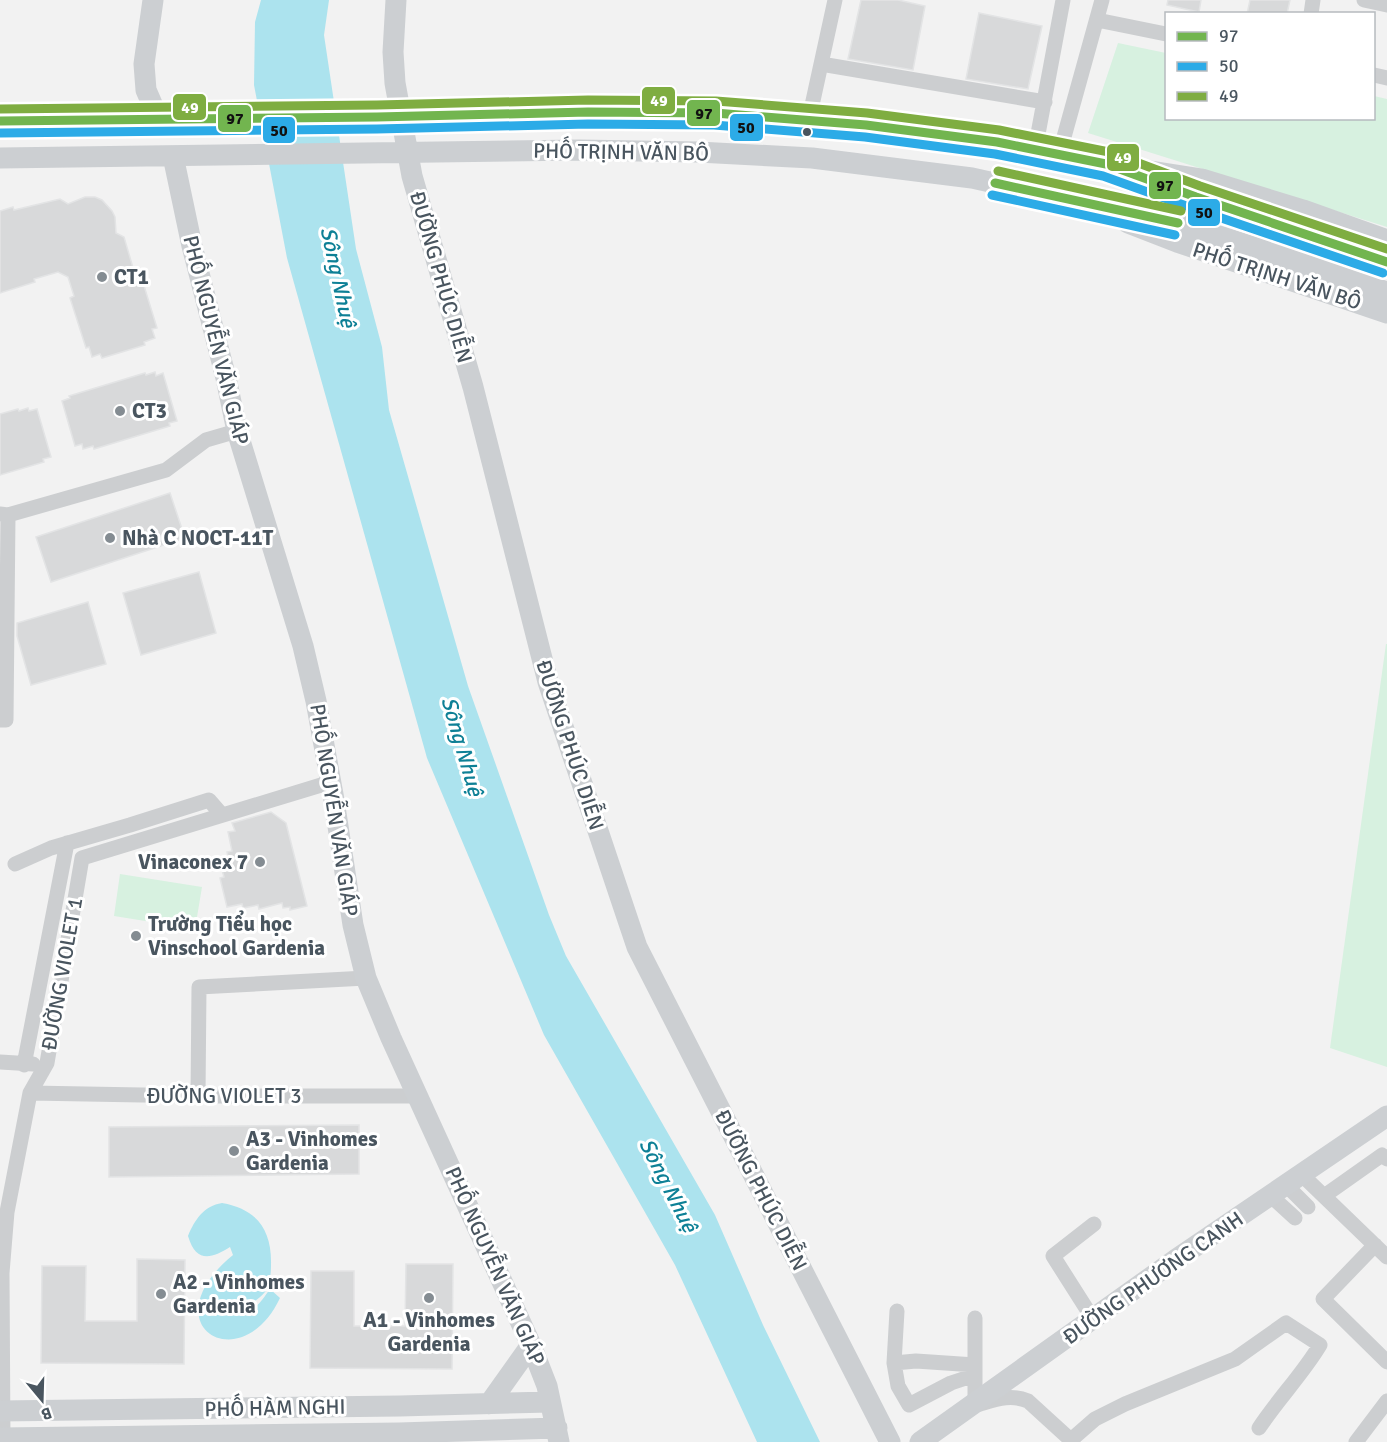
<svg xmlns="http://www.w3.org/2000/svg" width="1387" height="1442" font-family="Signika,sans-serif">
<rect width="100%" height="100%" fill="#f2f2f2"/>
<path fill="#d7f1e0" d="M1118,43L1166,53V118H1374V96L1387,99V227L1088,133Z
M1386,644H1387V1067L1330,1048Z
M120,874L202,887L195,929L114,916Z"/>
<path fill="#ace3ee" d="M261,0H329L324,35L356,249L382,347L389,410L468,686L549,915L566,956L715,1215L763,1325L820,1442H757L675,1265L544,1035L427,758L287,258L254,85L255,22Z
M222,1203C257,1209 272,1230 271,1265C271,1274 270,1284 265,1292C258,1300 248,1306 239,1312C254,1314 262,1300 270,1289L280,1298C241,1381 148,1325 233,1255L230,1247C211,1259 196,1263 188,1236C195,1219 204,1206 222,1203Z"/>
<path fill="#d8d9da" stroke="#e3e4e5" stroke-width="1.5" d="M861,0H898L925,6L913,70L848,59Z
M1168,0H1201L1199,12L1167,5Z
M1250,0H1290L1287,14H1247Z
M979,13L1042,26L1028,89L966,79Z
M85,197H95L102,200L112,211L115,217L116,233L124,237L136,278L141,276L157,328L152,329L155,338L144,342L145,345L102,358L100,354L92,357L89,347L86,348L70,298L74,296L68,277L58,272L34,279L35,282L0,293V211L13,207L14,210L60,199L68,204Z
M155,372L156,376L163,373L177,421L169,423L170,426L94,449L93,446L83,449L82,444L75,446L62,401L70,398L69,396L145,373L146,375Z
M28,408L29,411L37,409L51,457L43,459L44,462L0,475V414L18,409L19,411Z
M170,493L185,538L51,582L36,537Z
M199,572L216,633L141,655L123,593Z
M88,602L106,664L31,685L17,636V623Z
M271,812L286,823L307,906L290,910V907L283,908L282,903L259,909L258,905L243,908L242,904L227,907L220,878L224,877L220,863L229,861L227,852L232,851L228,832L235,831L232,823Z
M359,1125V1174L109,1177V1127Z
M137,1259L185,1260L184,1364L41,1363L42,1266H86L85,1321H137Z
M406,1264H453L452,1369L310,1368L311,1271H354V1326H405Z"/>
<g fill="none" stroke-linecap="round" stroke-linejoin="round">
<path stroke="#ccced0" stroke-width="15" d="M1364,0L1387,5
M1311,14L1313,0
M1097,20L1166,34
M821,64L1045,102
M1374,75L1387,78
M809,119L835,0
M1035,150L1063,0
M1059,155L1102,0
M0,514L8,515L166,470L206,440L237,431
M0,720H6L8,515
M15,864L51,848L130,825L209,800L222,815
M0,1062L33,1064
M24,1065L67,843
M30,1093L198,1096H419
M198,1096L199,987L366,978
M1301,1174L1387,1257
M1286,1185L1308,1207
M1271,1196L1295,1218
M1324,1196L1382,1155L1387,1159
M1375,1245L1323,1299L1387,1362
M975,1318V1403
M1093,1319L1053,1256L1094,1224
M894,1363L897,1311
M975,1375L951,1383L909,1405L898,1386L894,1363L916,1361L975,1365
M980,1404C997,1399 1011,1394 1028,1401L1073,1442
M1071,1440L1095,1419L1125,1404L1235,1359L1286,1323L1320,1345C1302,1375 1278,1399 1259,1428
M3,1442L2,1273L7,1212L30,1093L47,1063L82,858L331,782
M1356,1442L1387,1401"/>
<path stroke="#cccfd2" stroke-width="21" d="M153,0L144,64L146,90L159,120
M396,0L393,52L395,83L412,176L473,387L548,682L637,947L890,1442
M0,121L377,117L442,114L588,112L715,113L809,119L997,142L1106,164L1202,179L1303,210L1387,240
M173,156L192,246L226,378L237,431L303,646L316,701L334,800L353,925L366,978L391,1038L531,1345L547,1386L559,1442
M0,158L579,150L698,152L812,158L972,178L1184,225L1279,255L1387,292
M1149,180L1387,262
M1128,223L1177,242L1387,313
M489,1404L531,1345
M0,1411L400,1406L550,1402
M0,1438L399,1433L557,1428
M920,1442L1175,1260L1387,1116"/>
<g stroke="#fff" stroke-width="14">
<path id="bus-1" d="M0,121L377,117L588,112L715,113L866,125L997,142L1106,164L1196,197L1387,262
M995,183L1178,223"/>
</g>
<g stroke="#fff" stroke-width="14">
<path id="bus-2" d="M0,133L377,129L588,124L714,125L865,137L995,154L1103,176L1192,208L1383,273
M992,195L1175,235"/>
</g>
<g stroke="#fff" stroke-width="14">
<path id="bus-3" d="M0,109L377,105L588,100L716,101L867,113L999,130L1109,152L1200,186L1387,249
M998,171L1181,211"/>
</g>
<use href="#bus-1" stroke="#72b54f" stroke-width="9"/>
<use href="#bus-2" stroke="#2cabe7" stroke-width="9"/>
<use href="#bus-3" stroke="#7fad41" stroke-width="9"/>
</g>
<circle fill="#49555f" stroke="#fff" stroke-width="2" cx="807" cy="132" r="5"/>
<g fill="#848c92" stroke="#fff" stroke-width="2">
<circle cx="102" cy="277" r="6"/>
<circle cx="120" cy="411" r="6"/>
<circle cx="110" cy="538" r="6"/>
<circle cx="260" cy="862" r="6"/>
<circle cx="136" cy="936" r="6"/>
<circle cx="234" cy="1151" r="6"/>
<circle cx="161" cy="1294" r="6"/>
<circle cx="429" cy="1298" r="6"/>
</g>
<g text-anchor="middle" stroke-width="6" stroke-linejoin="round" paint-order="stroke">
<g font-size="21" fill="#49555f" stroke="#fff">
<text transform="translate(621 152) rotate(1)" y="7">PHỐ TRỊNH VĂN BÔ</text>
<text transform="translate(1277 276) rotate(18)" y="7">PHỐ TRỊNH VĂN BÔ</text>
<text transform="translate(441 277) rotate(74)" y="7">ĐƯỜNG PHÚC DIỄN</text>
<text transform="translate(216 340) rotate(76)" y="7">PHỐ NGUYỄN VĂN GIÁP</text>
<text transform="translate(570 745) rotate(72)" y="7">ĐƯỜNG PHÚC DIỄN</text>
<text transform="translate(334 810) rotate(81)" y="7">PHỐ NGUYỄN VĂN GIÁP</text>
<text transform="translate(62 974) rotate(-80)" y="7">ĐƯỜNG VIOLET 1</text>
<text x="224" y="1103">ĐƯỜNG VIOLET 3</text>
<text transform="translate(761 1190) rotate(63)" y="7">ĐƯỜNG PHÚC DIỄN</text>
<text transform="translate(495 1266) rotate(66)" y="7">PHỐ NGUYỄN VĂN GIÁP</text>
<text transform="translate(1153 1278) rotate(-35)" y="7">ĐƯỜNG PHƯƠNG CANH</text>
<text transform="translate(275 1408) rotate(-1)" y="7">PHỐ HÀM NGHI</text>
</g>
<g font-size="21" font-weight="bold" fill="#49555f" stroke="#fff" text-anchor="start">
<text x="114" y="284">CT1</text>
<text x="132" y="418">CT3</text>
<text x="122" y="545">Nhà C NOCT-11T</text>
<text x="248" y="869" text-anchor="end">Vinaconex 7</text>
<text x="148" y="931">Trường Tiểu học<tspan x="148" dy="24">Vinschool Gardenia</tspan></text>
<text x="246" y="1146">A3 - Vinhomes<tspan x="246" dy="24">Gardenia</tspan></text>
<text x="173" y="1289">A2 - Vinhomes<tspan x="173" dy="24">Gardenia</tspan></text>
<text x="429" y="1327" text-anchor="middle">A1 - Vinhomes<tspan x="429" dy="24">Gardenia</tspan></text>
</g>
<g font-size="22" font-style="italic" fill="#0e8096" stroke="#fff">
<text transform="translate(339 277) rotate(78)" y="8">Sông Nhuệ</text>
<text transform="translate(463 746) rotate(74)" y="8">Sông Nhuệ</text>
<text transform="translate(669 1185) rotate(63)" y="8">Sông Nhuệ</text>
</g>
</g>
<g stroke="#fff" stroke-width="2">
<rect x="641" y="86" width="35" height="29" rx="6" fill="#7fad41"/>
<rect x="172" y="93" width="35" height="28" rx="6" fill="#7fad41"/>
<rect x="686" y="99" width="35" height="28" rx="6" fill="#72b54f"/>
<rect x="217" y="104" width="35" height="29" rx="6" fill="#72b54f"/>
<rect x="729" y="113" width="35" height="29" rx="6" fill="#2cabe7"/>
<rect x="262" y="116" width="34" height="28" rx="6" fill="#2cabe7"/>
<rect x="1106" y="143" width="34" height="29" rx="6" fill="#7fad41"/>
<rect x="1148" y="171" width="34" height="29" rx="6" fill="#72b54f"/>
<rect x="1187" y="198" width="34" height="29" rx="6" fill="#2cabe7"/>
</g>
<g font-size="16" text-anchor="middle" font-weight="bold" fill="#fff">
<text x="659" y="106">49</text>
<text x="190" y="113">49</text>
<text x="1123" y="163">49</text>
</g>
<g font-size="16" text-anchor="middle" font-weight="bold" fill="#111">
<text x="704" y="119">97</text>
<text x="235" y="124">97</text>
<text x="746" y="133">50</text>
<text x="279" y="136">50</text>
<text x="1165" y="191">97</text>
<text x="1204" y="218">50</text>
</g>
<rect x="1165" y="12" width="210" height="108" fill="#ffffff" stroke="#b6bbbf" stroke-width="1.5"/>
<rect x="1177" y="32" width="30" height="9" fill="#72b54f" stroke="#b6bbbf" stroke-width="1.5"/>
<text x="1219" y="42" font-size="18" fill="#49555f">97</text>
<rect x="1177" y="62" width="30" height="9" fill="#2cabe7" stroke="#b6bbbf" stroke-width="1.5"/>
<text x="1219" y="72" font-size="18" fill="#49555f">50</text>
<rect x="1177" y="92" width="30" height="9" fill="#7fad41" stroke="#b6bbbf" stroke-width="1.5"/>
<text x="1219" y="102" font-size="18" fill="#49555f">49</text>
<g transform="translate(42 1400) rotate(161)" stroke="#ffffff" stroke-width="4.5" paint-order="stroke">
<path d="M0-4.5L10 22L0 15L-10 22Z" fill="#49555f"/>
<text y="-9" font-size="16" font-weight="bold" text-anchor="middle" fill="#49555f">B</text>
</g>
</svg>
